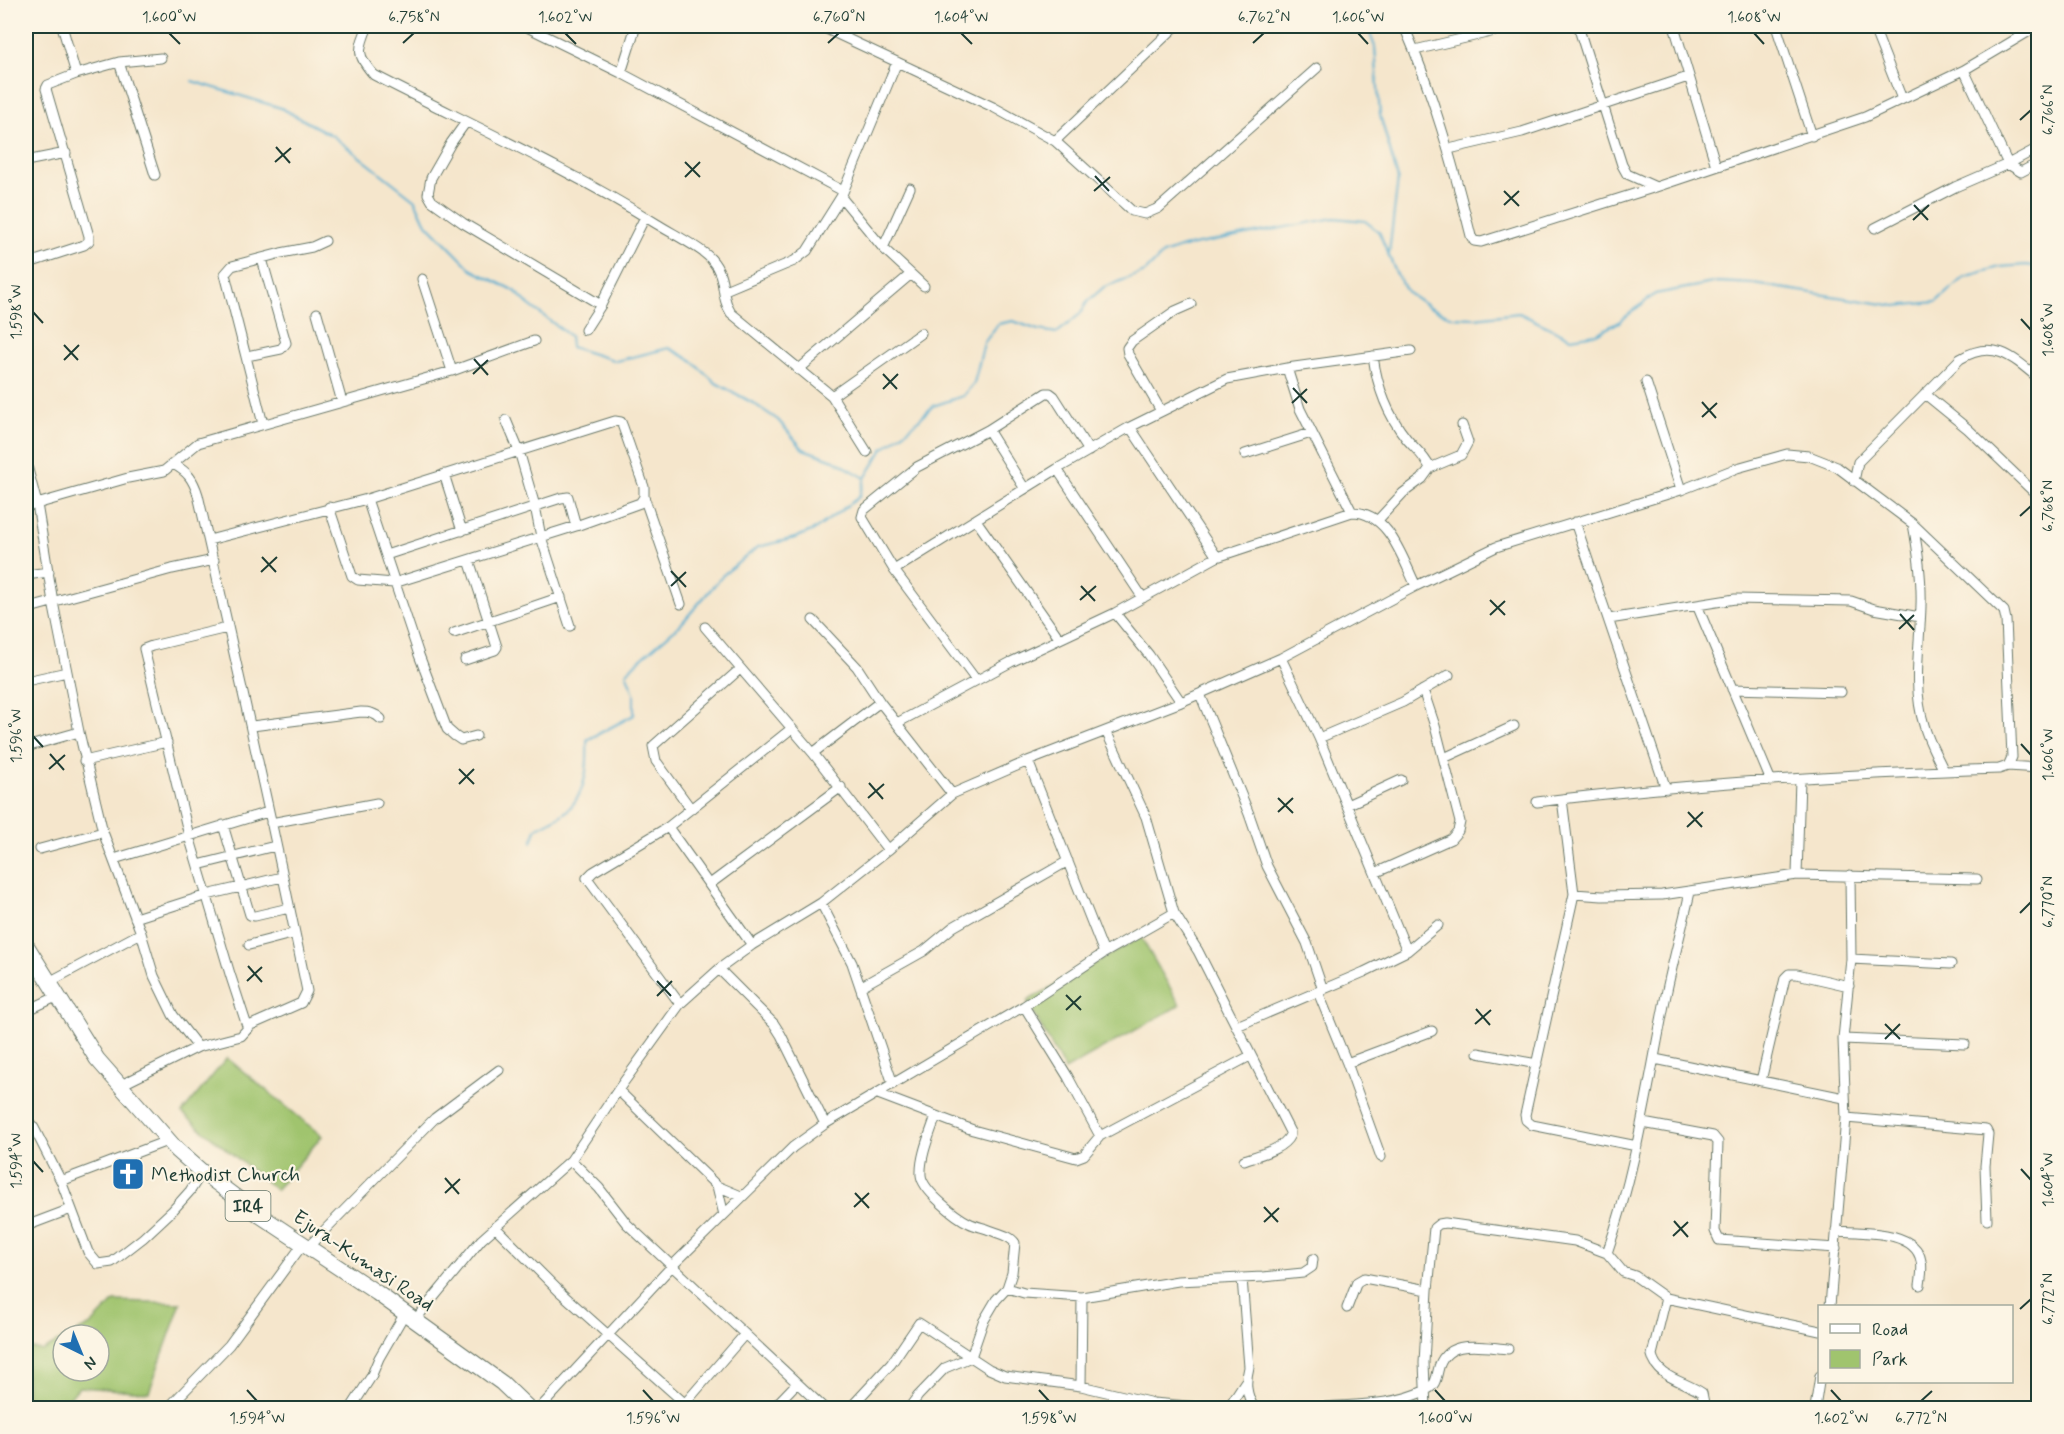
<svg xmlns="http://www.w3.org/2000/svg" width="2064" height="1434" font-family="Mynerve,sans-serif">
<rect width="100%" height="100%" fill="#fcf5e5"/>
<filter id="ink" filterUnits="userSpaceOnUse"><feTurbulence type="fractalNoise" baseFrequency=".0167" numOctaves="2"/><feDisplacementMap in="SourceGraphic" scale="12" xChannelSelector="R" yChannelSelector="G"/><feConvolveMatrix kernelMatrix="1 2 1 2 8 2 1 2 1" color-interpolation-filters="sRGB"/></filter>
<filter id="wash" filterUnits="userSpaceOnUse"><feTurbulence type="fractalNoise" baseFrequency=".008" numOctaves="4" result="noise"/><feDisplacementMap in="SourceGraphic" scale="24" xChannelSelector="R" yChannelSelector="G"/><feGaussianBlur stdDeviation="1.35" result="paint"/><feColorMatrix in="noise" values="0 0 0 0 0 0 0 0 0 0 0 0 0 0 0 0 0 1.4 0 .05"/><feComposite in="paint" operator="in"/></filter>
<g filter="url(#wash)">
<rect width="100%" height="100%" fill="#f5e6cc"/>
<path fill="#a0c46e" stroke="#608051" stroke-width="1.5" d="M1141,937L1180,1005L1065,1070L1027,1001Z
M227,1058L322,1136L276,1190L182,1113Z
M114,1301L181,1303L149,1392L79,1387L61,1408H26V1347L42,1351L63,1339V1371H99V1335H71L91,1325Z"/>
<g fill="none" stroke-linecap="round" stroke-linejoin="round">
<path stroke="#52acd0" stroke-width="2" d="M1367,26L1375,47L1380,115L1398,179L1389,253
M192,81L281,108L333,136L415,200L425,222L472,270L515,291L528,304L570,336L571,347L616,361L669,348L691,360L716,383L753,403L778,420L803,449L834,460L865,478
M532,842L536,829C545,823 560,818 568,810C587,791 588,765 587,740L634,715V693L626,673L637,662L682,623L723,575L758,547L795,538L816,529L859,497L865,478L883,449L911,427L933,406L963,396L974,383L984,343L998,324L1013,321L1038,330L1057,333L1079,315L1088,301L1104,287L1145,272L1163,254L1183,247L1334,218L1365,221L1379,232L1397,275L1408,293L1429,307L1452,317L1475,318L1519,313L1571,338L1596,334L1619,322L1655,294L1718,282L1754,284L1896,306L1936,302L1964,277L2000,267L2027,265L2038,267"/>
</g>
</g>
<g filter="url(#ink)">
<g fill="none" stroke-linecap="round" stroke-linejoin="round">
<g stroke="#6a7869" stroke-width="11">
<path id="street" d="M62,26L76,74L119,62L161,58
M368,26C358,50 356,55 374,75C469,124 567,168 657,224C671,233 702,248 711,259C728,278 719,295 731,313L832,396L921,333
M525,26L621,73L843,191
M820,26L993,107L1055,141L1132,211L1145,214L1159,208L1317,68
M1404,26C1433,93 1453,164 1471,236L1474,241L1481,242L1656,187L1865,117L1964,70L2038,26
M1578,26L1622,165L1627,174L1656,187
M1674,26L1716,166
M1776,26L1812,136
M1873,26L1902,99
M1415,50L1516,26
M119,62L155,175
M1964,70L2008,164L2021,172L2038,163
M621,73L636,26
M466,122L451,143L431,178L428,194L432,201L463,223L601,305
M1055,141L1176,26
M1449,149L1522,132L1688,77
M26,161L66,153
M841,197L883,248L924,286
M1875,228L1955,187L2008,164L2038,148
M883,248L910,188
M26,264L84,245L89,241V236L46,89L48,85L76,74
M422,279L452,371
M725,290L794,261L807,251L841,197L897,62
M317,313L342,402
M585,330L601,305L645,217
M247,356L281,349L286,343L262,259
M1373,356C1377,386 1387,414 1406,438C1414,448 1425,456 1430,468L1422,479L1403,493L1378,520
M1287,368L1300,409L1352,512
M798,370L911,274
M1646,382L1681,490
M1925,394L1968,429L2038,496
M832,396L867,452
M1161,411L1128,354L1127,348L1132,341L1175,311L1191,304
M506,420L519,451L535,506L541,537L570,626
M263,424L225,274L232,266L281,253L312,247L325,241
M1130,427L1217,557
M988,430L1025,489
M1245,454L1311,433
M26,462L37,504L53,602L79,732L26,747
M1430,468L1461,455L1468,442L1462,425
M1057,469L1143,598
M444,474L462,531
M1854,481L1858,462L1960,359C1993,339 2012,356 2038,378
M644,497L681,604
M367,499L419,655L447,729L455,736L461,740L476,736
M26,507L128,478L164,471L198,443L452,371L534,341
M976,520L1059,638
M1575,522L1666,789
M1913,524C1918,551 1922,579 1921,606C1920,645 1912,687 1924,725C1928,741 1937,756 1944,771
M209,540L367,499L615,421L621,422L623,427L644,487V497L640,503L576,526L394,583L358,580L352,576L329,507
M386,555L561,498L568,497L576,526
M894,570L1057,469L1130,427L1227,379L1287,368L1411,351
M26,575L49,572
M1697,605L1771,781
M26,609L172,569L214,560
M1115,613L1149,655L1181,702
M1609,619L1735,599L1851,601L1874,609L1920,617
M813,620L857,667L880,702L952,794
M705,627L813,753L888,850
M227,628L152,646L144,649L189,836L230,974L248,1029
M454,633L561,597
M1281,658L1319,738L1407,951
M465,660L495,650L497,647L469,560
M976,680L894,570L862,517L864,510L917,467L988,430L1046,393H1050L1054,396L1089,451
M26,681L67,672
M1732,689L1841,692
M1200,694L1249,814L1267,866L1307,943L1323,990
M897,723L1011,662L1115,613L1217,557L1352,512C1389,512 1402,558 1416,586
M252,726L361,712C369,712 375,713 381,719
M1106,731L1146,817L1174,913L1198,951L1290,1132V1135C1283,1150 1258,1155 1244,1160
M79,732L103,832L141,933L154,976L173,1015L198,1047
M1319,738L1403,702L1449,675
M813,753L880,702
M1444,758L1514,726
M84,761L167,742
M1028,761L1104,953
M2008,766L2038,768
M1562,799L1574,894L1525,1115L1526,1120L1532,1125L1637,1146
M1347,805L1401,780
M691,809L656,761L653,746L740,669
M271,823L377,803
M223,825L250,915L255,916L289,908
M668,827L752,945
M40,849L103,832
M114,859L268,812
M198,865L275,846
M1375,873L1451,839L1458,831L1460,822L1435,726L1423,690
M1797,875L1800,779
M710,884L841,787
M1574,894L1602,896L1662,895L1797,875L1977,879
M821,903L852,963L893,1084
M135,918L207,895L282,877
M249,945L295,933
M1851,959L1951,964
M719,969L774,1024L781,1035L825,1124
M49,982L141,933
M860,987L924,951L953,927L1068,861
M1318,992L1347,1063L1381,1157
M680,1004L587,878L593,872L668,827L791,729
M1024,1006L1068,1077L1100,1136
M26,1011L58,996
M1237,1026L1364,972L1407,951L1438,925
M1843,1039L1965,1044
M1478,1053L1537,1064
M1655,1059L1844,1098
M1347,1063L1432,1031
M1761,1081L1785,978L1789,974H1797L1849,986
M119,1086L198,1047L241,1036L251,1025L301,1003L307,991C273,825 236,660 198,495C193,479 188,472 173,464
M618,1090L717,1186L741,1196
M878,1094L973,1130L1076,1158L1084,1155L1100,1136L1250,1056
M936,1116C930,1134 920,1156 921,1175C922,1190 956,1217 969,1223C975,1226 981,1227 987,1229C996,1233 1010,1235 1015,1243L1012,1273L1007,1288L996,1300L983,1322L971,1357
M1846,1118L1986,1130L1988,1134L1985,1166L1987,1220
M1643,1123L1713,1136L1718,1142L1715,1231L1719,1240L1836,1248
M26,1124L30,1123L34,1128L61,1181L88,1252L98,1264L112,1262L143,1238L173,1210L190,1191L202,1172
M571,1160L599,1188L627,1224L824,1408
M61,1181L167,1141
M717,1186L724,1215
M26,1226L71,1209
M495,1227L560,1292L690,1408
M1836,1231C1860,1233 1916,1229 1921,1261C1923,1269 1921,1277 1920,1285
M308,1247L435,1118L499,1070
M1607,1253C1637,1168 1649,1078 1667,990C1674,957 1683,924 1690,892
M1242,1278L1249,1367C1245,1383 1246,1394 1254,1408
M1007,1288L1024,1293L1082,1297L1178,1281L1263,1277L1303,1273L1312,1267L1313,1259
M1666,1298L1652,1355C1657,1378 1685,1381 1702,1393L1705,1408
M1830,1306L1846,1118L1843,1039L1851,959L1850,875
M1347,1308L1357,1282L1364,1278L1428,1290
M415,1320L481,1240L571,1160L618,1090L680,1004L719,969L752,945L821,903L888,850L952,794L1028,761L1181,702L1281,658L1416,586L1496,547L1681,490L1737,468L1787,454L1809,456L1837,467L1913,524L2004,611L2006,620L2012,757L2008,766L1999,769C1845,774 1690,783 1537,802
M1081,1386L1082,1297
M168,1408L229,1345L303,1244
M351,1408L371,1377L379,1358L405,1313
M540,1408L672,1266L793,1147L825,1124L1024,1006L1104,953L1174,913
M681,1408L745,1334
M773,1408L797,1383
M850,1408L891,1364L919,1323L989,1369L1005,1376L1081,1386L1153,1403L1212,1408
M909,1408L918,1396L945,1368L971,1357
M1228,1408L1245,1382
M1313,1408C1350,1404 1393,1407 1426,1390C1435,1386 1436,1380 1438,1371C1445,1337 1482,1347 1508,1349
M1426,1408L1424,1363L1428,1290L1434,1228L1439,1224L1445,1223L1575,1241L1607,1253L1623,1272L1635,1276L1666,1298L1820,1331
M1815,1408L1820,1376"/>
</g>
<g stroke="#6a7869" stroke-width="17">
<path id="primary" d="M26,945L97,1059L177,1150L202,1172L261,1216L377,1293L502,1383L528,1408"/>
</g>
<use href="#street" stroke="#fff" stroke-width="9"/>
<use href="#primary" stroke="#fff" stroke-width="15"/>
</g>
</g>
<path fill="none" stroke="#1f3d34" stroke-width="2" d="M169,33L180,44M565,33L576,44M961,33L972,44M1358,33L1368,44M1754,33L1764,44M403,43L414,33M828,43L839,33M1253,43L1264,33M2020,120L2031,110M276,147L290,163M275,162L291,148M685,162L700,177M1095,176L1109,191M685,177L700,162M1094,191L1110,177M1504,191L1519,206M1504,205L1519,191M1914,205L1928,220M1913,220L1929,205M33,312L43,323M2021,319L2031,330M64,345L78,360M474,359L488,375M64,360L79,345M473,374L488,360M883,374L897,389M1293,388L1307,403M883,389L898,374M1702,402L1716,418M1292,403L1307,389M1702,417L1717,403M2020,516L2031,506M262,557L276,572M671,571L686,587M261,572L277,557M671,586L686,572M1081,586L1095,601M1080,600L1096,586M1490,600L1505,615M1900,614L1914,630M1490,615L1505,601M1899,629L1914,615M33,736L43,747M2021,744L2031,755M50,754L64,770M49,769L65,755M459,769L474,784M869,783L883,799M459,784L474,769M868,798L884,784M1278,798L1293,813M1278,812L1293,798M1688,812L1702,827M1687,827L1703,812M2020,913L2031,902M248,966L262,982M247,981L262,967M657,981L671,996M1066,995L1081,1010M657,996L672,981M1476,1009L1490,1025M1066,1010L1081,996M1475,1024L1491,1010M1885,1024L1900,1039M1885,1039L1900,1024M33,1161L43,1172M2021,1169L2031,1180M445,1178L459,1194M445,1193L460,1179M855,1193L869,1208M854,1207L869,1193M1264,1207L1278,1222M1674,1221L1688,1237M1264,1222L1279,1208M1673,1236L1688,1222M2020,1309L2031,1299M247,1390L257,1401M643,1390L653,1401M1039,1390L1049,1401M1435,1390L1445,1401M1831,1390L1841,1401M1921,1401L1932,1391"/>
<defs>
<g id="church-square" transform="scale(1.725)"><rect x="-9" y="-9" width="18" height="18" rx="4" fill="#1f6fb2" stroke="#fcf5e5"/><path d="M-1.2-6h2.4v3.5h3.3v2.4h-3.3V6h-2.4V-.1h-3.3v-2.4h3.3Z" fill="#fff"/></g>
</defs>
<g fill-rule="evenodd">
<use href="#church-square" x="128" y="1174"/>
</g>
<g text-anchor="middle" stroke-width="4.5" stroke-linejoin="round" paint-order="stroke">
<rect fill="#fcf5e5" stroke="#617469" stroke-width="1.5" x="225.5" y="1191" width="45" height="30" rx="4.5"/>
<g font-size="18" font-weight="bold" fill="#1f3d34">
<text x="248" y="1212">IR4</text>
</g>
<g font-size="20" fill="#1f3d34" stroke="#fcf5e5" text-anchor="start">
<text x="151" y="1181">Methodist Church</text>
</g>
<g font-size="20" fill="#1f3d34" stroke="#fcf5e5">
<text transform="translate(364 1260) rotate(34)" y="7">Ejura-Kumasi Road</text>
</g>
</g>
<rect width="2064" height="1434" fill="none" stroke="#fcf5e5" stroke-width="66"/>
<rect x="1818" y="1305" width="195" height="78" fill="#fcf5e5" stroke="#a4ab9e" stroke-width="1.5"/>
<rect x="1830" y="1324" width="30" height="9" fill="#ffffff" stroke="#a4ab9e" stroke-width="1.5"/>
<text x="1872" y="1335" font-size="18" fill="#1f3d34">Road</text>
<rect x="1830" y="1350" width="30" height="18" fill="#a0c46e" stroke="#a4ab9e" stroke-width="1.5"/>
<text x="1872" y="1365" font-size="18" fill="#1f3d34">Park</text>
<g transform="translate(81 1353) rotate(137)"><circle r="28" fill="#fcf5e5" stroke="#a4ab9e" stroke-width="1.5"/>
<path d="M0-4.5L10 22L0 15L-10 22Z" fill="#1f6fb2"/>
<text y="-9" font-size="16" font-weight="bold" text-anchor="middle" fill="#1f3d34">N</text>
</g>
<rect x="33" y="33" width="1998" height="1368" fill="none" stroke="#1f3d34" stroke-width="2"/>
<g font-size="15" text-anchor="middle" fill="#1f3d34">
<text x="169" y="22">1.600°W</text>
<text x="414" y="22">6.758°N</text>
<text x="565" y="22">1.602°W</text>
<text x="839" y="22">6.760°N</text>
<text x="961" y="22">1.604°W</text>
<text x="1264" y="22">6.762°N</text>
<text x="1358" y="22">1.606°W</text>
<text x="1754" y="22">1.608°W</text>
<text transform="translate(2048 110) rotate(-90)" y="5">6.766°N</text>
<text transform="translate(16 312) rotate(-90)" y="5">1.598°W</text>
<text transform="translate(2048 330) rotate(-90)" y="5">1.608°W</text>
<text transform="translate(2048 506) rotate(-90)" y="5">6.768°N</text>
<text transform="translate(16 736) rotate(-90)" y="5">1.596°W</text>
<text transform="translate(2048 755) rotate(-90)" y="5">1.606°W</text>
<text transform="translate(2048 902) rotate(-90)" y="5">6.770°N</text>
<text transform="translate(16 1161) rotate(-90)" y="5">1.594°W</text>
<text transform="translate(2048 1180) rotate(-90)" y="5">1.604°W</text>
<text transform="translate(2048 1299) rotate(-90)" y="5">6.772°N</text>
<text x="257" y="1423">1.594°W</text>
<text x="653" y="1423">1.596°W</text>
<text x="1049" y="1423">1.598°W</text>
<text x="1445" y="1423">1.600°W</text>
<text x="1841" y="1423">1.602°W</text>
<text x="1921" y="1423">6.772°N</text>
</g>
</svg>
